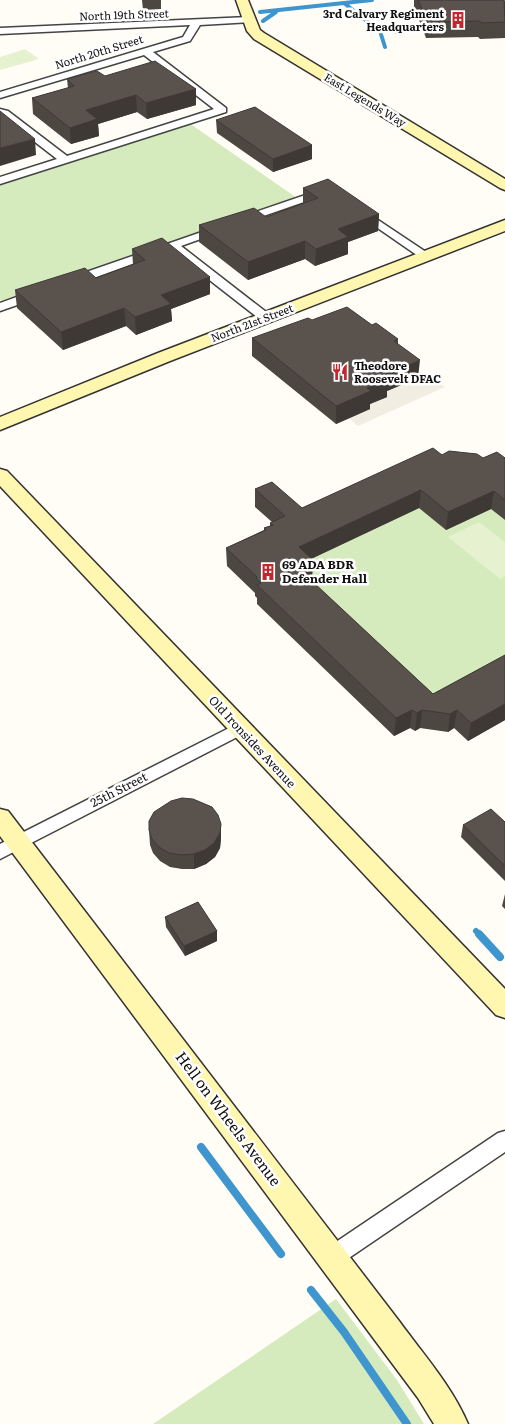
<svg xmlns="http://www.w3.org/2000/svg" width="505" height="1424" font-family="Literata,serif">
<rect width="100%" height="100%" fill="#fffdf5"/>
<path fill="#d5ebbd" d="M189,123L297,198L3,302L0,299V184Z
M463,487L505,520V672L436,709L296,586L298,565Z
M336,1299L397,1380L424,1424H153Z"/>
<path fill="#e6f2cf" d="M25,49L39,59L0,70V57Z
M479,522L505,542V576L500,579L448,537Z"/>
<path fill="#f1ede2" d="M427,374L445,387L358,426L349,418L369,410L366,406L386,397L382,394Z"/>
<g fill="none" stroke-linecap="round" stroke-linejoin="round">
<path stroke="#3f96cf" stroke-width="4" d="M344,3L374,27L398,32
M260,12L372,0
M263,21L276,12
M379,28L385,47"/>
<path stroke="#3f96cf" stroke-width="6" d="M476,931L480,935"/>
<path stroke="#3f96cf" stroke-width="8" d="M479,934L500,957
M201,1147L281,1254
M311,1290L344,1332L407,1424"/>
<g stroke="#444" stroke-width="3">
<path id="street" d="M249,17L254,20L252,22L200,25L190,41L153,52L226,108V112L0,184V177L57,159L0,115V109L8,111L67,156L214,109L144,55L0,98V92L183,37L190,25L0,34V28Z
M323,189L327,190L329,192L327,194L246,222L242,223L236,220L238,218Z
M360,208L429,254L431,256L429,258H421L356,213L354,211Z
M219,226L225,229L223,231L181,246L270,315L272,318L270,321H262L171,250L77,284H69L67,281L69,278Z
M36,290L40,291L42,294L40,297L0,311V303Z
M239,723L245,725L247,729L245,733L0,859V844Z
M505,1131V1152L340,1264L332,1268L324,1264L321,1257L324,1250L498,1133Z"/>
</g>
<g stroke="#333" stroke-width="3">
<path id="secondary" d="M236,0H248L260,30L264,33L505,179V190L500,188L254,39L247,31Z
M505,220V231L170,361L0,430V417L158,353Z
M0,469L7,471L505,989V1018L496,1015L0,486Z
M0,809L8,811L399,1321C423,1354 452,1386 468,1424H434L418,1398L377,1343L0,836Z"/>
</g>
<use href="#street" fill="#fff" fill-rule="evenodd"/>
<use href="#secondary" fill="#fff6b0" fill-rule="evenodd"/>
</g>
<path fill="#4d4742" d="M142,0H161V9L143,10Z
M414,0H504L505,1V38L480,39L478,37L426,38L414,7Z
M67,79L196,89V105L147,119L137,112L98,124L99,136L71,144L33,114L32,98L68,88Z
M216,120L312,145V159L273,172L217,133Z
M303,188L379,214L378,231L348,242V254L315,266L305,259L248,280L199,242V225L266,217L303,203Z
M132,249L210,277V294L171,309L172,321L136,335L126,326L63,350L17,308L15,290L96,278L133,265Z
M312,320L398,339V344L418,378L387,391V397L370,404V409L336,424L252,356V338Z
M442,455L483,458H505V520L491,509L446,530L419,508L311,559L313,560L312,578L309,579L433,694L505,655V720L468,741L454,728L448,732L420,728L415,731L410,728L394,736L257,604V598L255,596V593L227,566L226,548L264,530V528L270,526V523L272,522L255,507V489L302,508Z
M505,822V881L461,837L463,825Z
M221,824V838L220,848L215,857L206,864L194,869H182L170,867L160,861L153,853L150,845L149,830Z
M505,894V909L502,906Z
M165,917L217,931V941L185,956L166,927Z"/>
<path fill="#3f3936" d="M196,89V105L147,119L146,103Z
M136,95L137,112L98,124L99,136L71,144L70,128L86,110Z
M35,139L36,155L0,166V148Z
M312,145V159L273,172V159Z
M379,214L378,231L348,242V254L315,266L316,249L338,229Z
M305,241V259L248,280V262Z
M210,277V294L171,309L172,321L136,335L135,317L161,295Z
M124,308L126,326L63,350L61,332Z
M420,360L418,378L387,391V397L370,404V409L336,424V406L367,388L384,375Z
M421,490L419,508L298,565L299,547Z
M494,491L491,509L446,530L448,512Z
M313,560L312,578L296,586L297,567Z
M505,704V720L468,741L471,723Z
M412,710L410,728L394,736L396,718Z
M422,710L420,728L415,731L417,713Z
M457,710L454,728L448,732L450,714Z
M221,824V838L220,848L215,857L206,864L194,869V854Z
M217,931V941L185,956L184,946Z"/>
<path fill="#5a524d" stroke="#3f3936" d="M418,0H504L505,22L481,23L480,21L427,22Z
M155,61L196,89L146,103L136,95L86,110L97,119L70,128L32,98L74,86L67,79L97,71L105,76Z
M255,107L312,145L273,159L216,120Z
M0,111L35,139L0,148Z
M328,179L379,214L338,229L348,237L316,249L305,241L248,262L199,225L254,208L266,217L318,198L303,188Z
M162,238L210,277L161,295L171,304L135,317L124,308L61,332L15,290L85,268L96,278L145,260L132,249Z
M347,307L372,325L376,323L398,339L394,341L420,360L384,375L388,379L367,388L371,391L336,406L252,338L308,318L312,320Z
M433,448L442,455L449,451L477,454L483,458L497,452L505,458V500L494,491L448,512L421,490L299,547L313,560L297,567L433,694L505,655V704L471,723L457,710L450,714L422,710L417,713L412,710L396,718L257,585L261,583L256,578L257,577L226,548L266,530L264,528L273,525L270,523L285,516L255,489L272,482L302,508Z
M182,798L193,799L212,807L218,815L221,824L220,833L214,843L205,850L194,854L181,855L169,853L159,847L152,839L149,830V821L154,812L171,801Z
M491,809L505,822V866L463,825Z
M198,902L217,931L184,946L165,917Z"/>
<defs>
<g id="building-bare" transform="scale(1.35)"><path d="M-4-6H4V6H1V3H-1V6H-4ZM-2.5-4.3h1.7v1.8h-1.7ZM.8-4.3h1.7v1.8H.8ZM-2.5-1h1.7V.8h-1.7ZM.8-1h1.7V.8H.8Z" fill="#c4262e" stroke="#fff" stroke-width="2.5" paint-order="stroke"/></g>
<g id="restaurant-bare" transform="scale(1.35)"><path d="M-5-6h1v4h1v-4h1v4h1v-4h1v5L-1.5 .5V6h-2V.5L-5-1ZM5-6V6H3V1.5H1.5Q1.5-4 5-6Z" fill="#c4262e" stroke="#fff" stroke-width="2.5" paint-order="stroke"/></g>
</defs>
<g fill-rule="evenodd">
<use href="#building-bare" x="458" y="20"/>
<use href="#restaurant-bare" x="340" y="372"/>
<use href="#building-bare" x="268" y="572"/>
</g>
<g text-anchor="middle" stroke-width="5" stroke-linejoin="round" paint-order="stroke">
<g font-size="11" font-weight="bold" fill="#111" stroke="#fff" text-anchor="end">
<text x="444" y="18">3rd Calvary Regiment<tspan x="444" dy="13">Headquarters</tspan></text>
<text x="354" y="370" text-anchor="start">Theodore<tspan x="354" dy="13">Roosevelt DFAC</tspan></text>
</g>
<g font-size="11" fill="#111" stroke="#fff">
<text transform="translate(124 15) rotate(-2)" y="4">North 19th Street</text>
<text transform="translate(99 52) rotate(-17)" y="4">North 20th Street</text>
<text transform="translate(365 100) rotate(31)" y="4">East Legends Way</text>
<text transform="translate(252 323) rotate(-21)" y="4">North 21st Street</text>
</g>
<g font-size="12" font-weight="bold" fill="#111" stroke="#fff" text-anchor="start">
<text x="282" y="569">69 ADA BDR<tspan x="282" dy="14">Defender Hall</tspan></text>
</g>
<g font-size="12" fill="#111" stroke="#fff">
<text transform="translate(252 742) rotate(47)" y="4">Old Ironsides Avenue</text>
<text transform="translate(119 790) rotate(-27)" y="4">25th Street</text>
</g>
<g font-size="15" fill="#111" stroke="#fff">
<text transform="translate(228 1119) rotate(53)" y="5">Hell on Wheels Avenue</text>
</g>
</g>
</svg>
